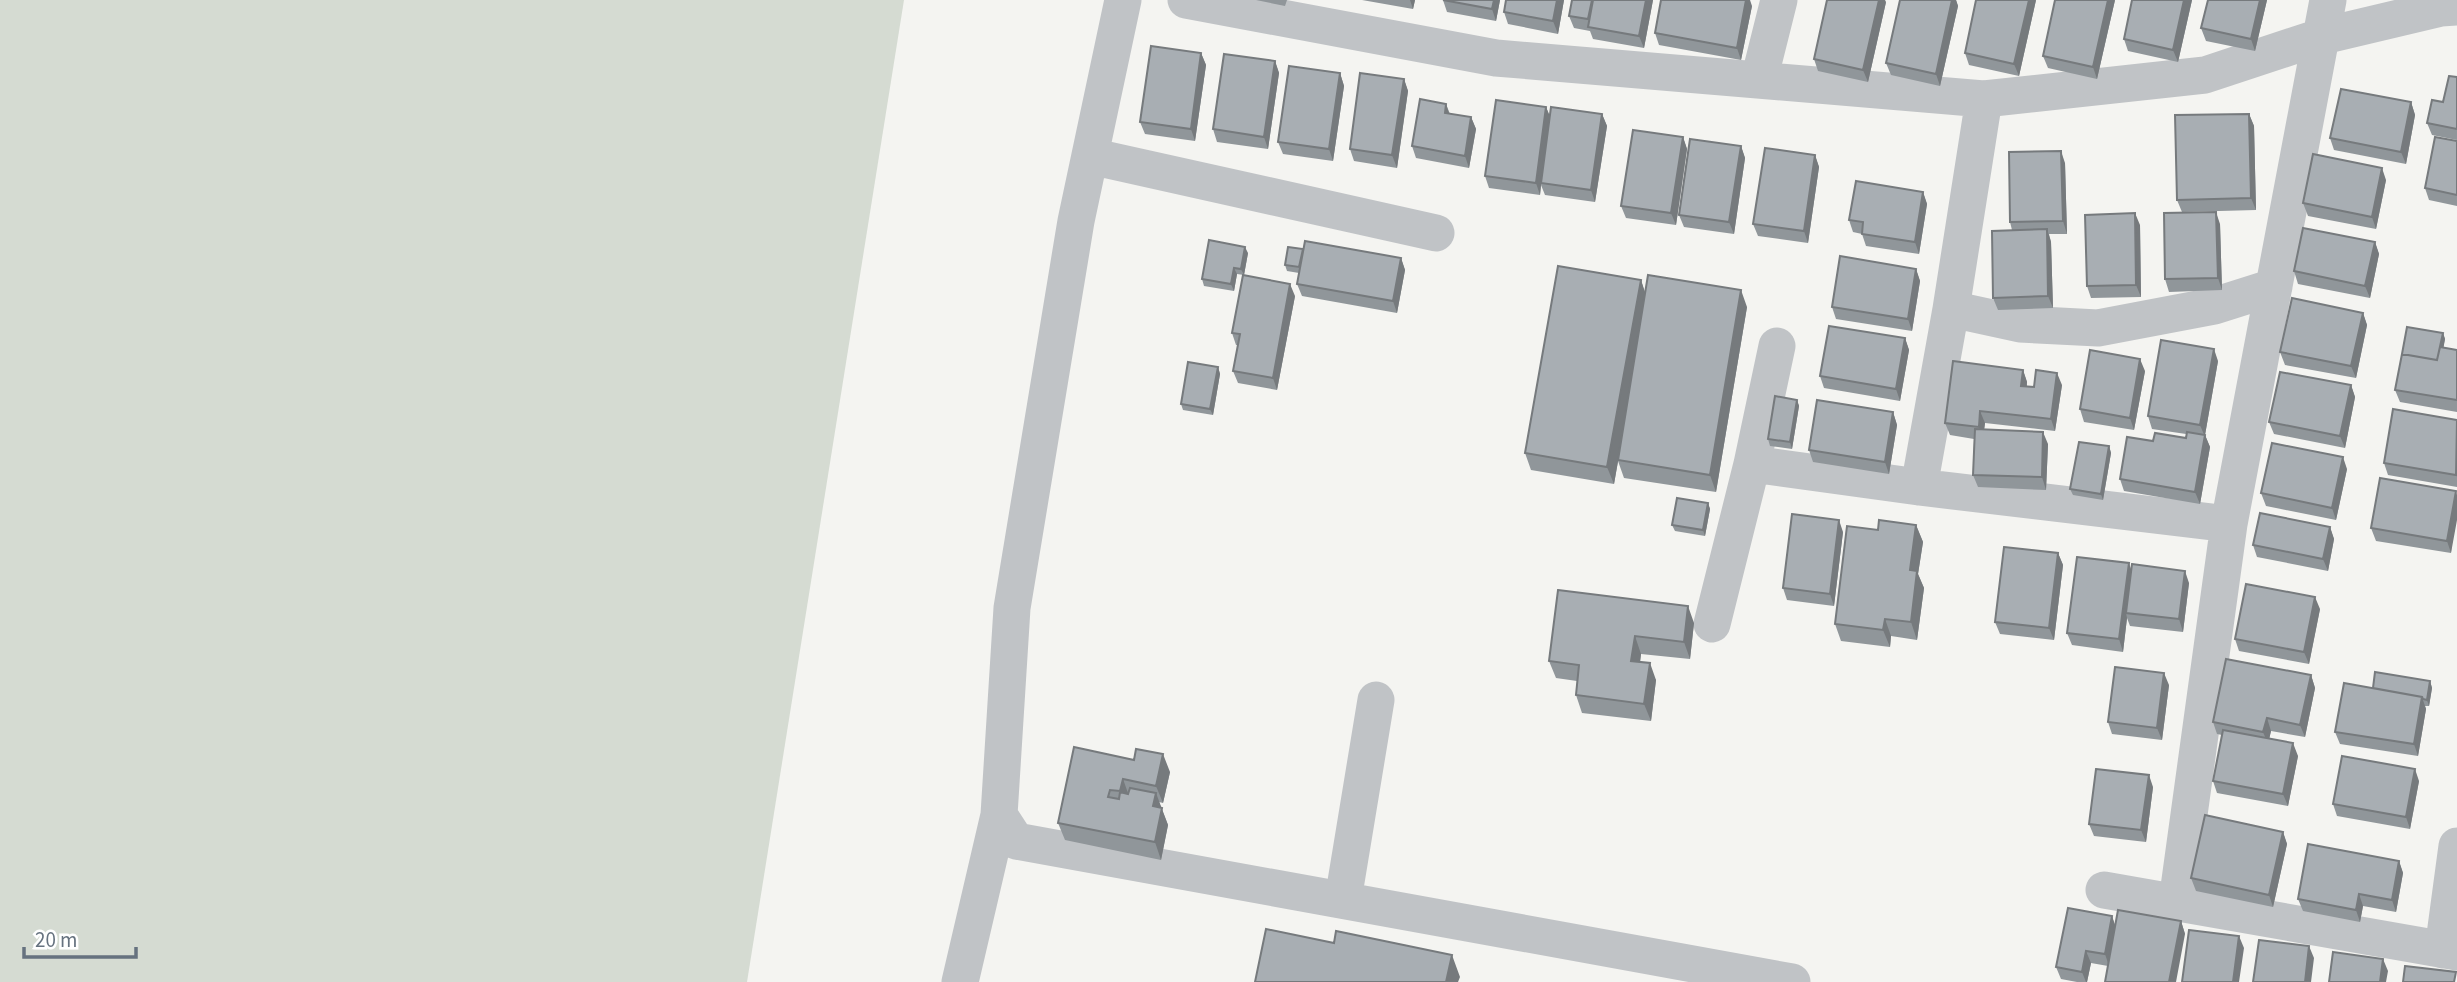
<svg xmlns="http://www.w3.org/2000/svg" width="2457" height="982" font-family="'Source Sans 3',sans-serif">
<rect width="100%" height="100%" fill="#f4f4f1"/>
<path fill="#d5dbd2" d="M0,0H904L747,982H0Z"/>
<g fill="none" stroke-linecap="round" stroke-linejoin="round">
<path stroke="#c0c3c6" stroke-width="37" d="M1123,0L1076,221L1012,608L999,815L1016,841L1792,982
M1186,0L1496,58L1984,99L2205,75L2323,36L2441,8L2457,7
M1759,80L1779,0
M1090,156L1436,233
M1951,309L2020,324L2098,328L2214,306L2274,287
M1752,464L1919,487L2229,524
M1919,487L1951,309L1984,99
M1712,624L1752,464L1777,346
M2104,890L2457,952
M1343,900L1376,700
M2177,902L2229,524L2328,0
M2443,950L2457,846
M960,982L999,815"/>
</g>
<path fill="#90969a" d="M1256,0H1287L1285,6Z
M1362,0H1415L1413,9Z
M1443,0H1500L1496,21L1447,12Z
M1506,0H1564L1558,34L1508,24L1504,12Z
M1572,0H1653L1644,48L1593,39L1590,31L1574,28L1569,16Z
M1900,0H1956L1958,6L1940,86L1891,75L1886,63Z
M2036,0L2019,76L1969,65L1965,53Z
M2115,0L2097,79L2048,68L2043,56Z
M2132,0H2192L2178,62L2128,51L2124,39Z
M2208,0H2267L2255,51L2206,41L2201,28Z
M1886,2L1868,82L1818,71L1814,59Z
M1752,6L1741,60L1659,45L1655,33Z
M1201,53L1206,65L1195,141L1145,134L1140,122Z
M1275,61L1279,73L1268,149L1217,142L1213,129Z
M1340,73L1344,86L1333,161L1283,154L1278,142Z
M2457,77V140L2432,135L2427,123L2443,102Z
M1404,79L1408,91L1397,168L1354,161L1350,149Z
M2411,102L2415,115L2406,164L2334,150L2330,138Z
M1446,104L1450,114L1471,117L1476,129L1469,168L1416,158L1412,146Z
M1546,107L1550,117L1602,114L1607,126L1595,202L1545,195L1541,185L1540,195L1489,188L1485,176Z
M2249,114L2254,126L2256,210L2182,212L2177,200Z
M1683,137L1687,149L1676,225L1626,218L1621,206Z
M2457,141V206L2429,200L2425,188Z
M1741,146L1745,158L1734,234L1684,227L1679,215Z
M1815,155L1819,167L1808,243L1758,236L1753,224Z
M2065,163L2067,234H2049L2051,242L2053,308L1998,310L1993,298L2012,230L2010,222Z
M2386,180L2376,229L2308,216L2303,203Z
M1923,192L1927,204L1919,254L1866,246L1862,234L1853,232L1849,220Z
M2220,224L2222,290L2169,292L2165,279Z
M2140,225L2141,297L2091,298L2087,286Z
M2375,242L2379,254L2370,298L2298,284L2294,271Z
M1303,249V251L1401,258L1405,270L1397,313L1302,296L1297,284L1299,273L1287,271L1285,265Z
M1248,253L1244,275L1237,274L1234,291L1204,286L1202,279Z
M1916,269L1920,281L1912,331L1836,319L1832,307Z
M1641,280L1645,294L1747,307L1716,492L1624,478L1618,461L1614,484L1531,470L1525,453Z
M1295,296L1277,390L1238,383L1233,371L1238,345H1236L1232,333Z
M2363,313L2367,325L2356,378L2285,365L2280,352Z
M2443,333L2445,339L2443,348L2457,350V412L2400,402L2395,390Z
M1905,338L1909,350L1900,401L1824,388L1820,376Z
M2218,361L2205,435L2210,447L2200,504L2124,491L2120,479L2153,441L2186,438V434L2152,429L2148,416Z
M1218,367L1220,374L1213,415L1183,410L1181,404Z
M2023,370L2027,382V386L2034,387L2062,385L2055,431L1985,423L1984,429L2048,444L2046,490L1978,487L1973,475L1974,439L1950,435L1945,423Z
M2145,371L2134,430L2084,422L2080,409Z
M2351,385L2355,397L2345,448L2274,434L2269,422Z
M1797,400L1799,406L1792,449L1770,446L1768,439Z
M1893,412L1897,425L1889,474L1813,462L1809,450Z
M2457,420V487L2388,475L2384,463Z
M2109,446L2111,453L2103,500L2073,495L2070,489Z
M2347,469L2336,520L2266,506L2261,493Z
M2456,491L2451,553L2376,541L2371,528Z
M1708,503L1710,509L1705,536L1675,531L1672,525Z
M1916,525L1923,542L1918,574L1924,588L1917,640L1891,636L1890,647L1841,641L1835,624L1878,530Z
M2330,527L2334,539L2328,571L2257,557L2253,545Z
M1843,532L1834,606L1787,600L1783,588Z
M2058,553L2063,565L2054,640L2000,634L1995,622Z
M2131,570L2189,583L2183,632L2130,626L2127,618L2123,652L2072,645L2067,633Z
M1558,590L1694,623L1690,659L1641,654L1640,662L1656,680L1651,721L1582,713L1576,695L1577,681L1556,678L1549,661Z
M2320,609L2309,664L2239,651L2235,639Z
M2311,675L2315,688L2305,737L2271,731L2269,739L2298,756L2288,806L2217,793L2213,781L2222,735L2217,734L2213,722Z
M2430,681L2432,688L2429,706H2425L2426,709L2418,756L2340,744L2335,732L2373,688Z
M2169,685L2162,740L2112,734L2108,722Z
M1074,747L1170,772L1163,803L1159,802L1168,825L1161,860L1065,840L1058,823Z
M2419,781L2410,829L2337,816L2333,804Z
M2153,787L2146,842L2094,836L2089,824Z
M2283,832L2287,844L2273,907L2196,891L2191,878Z
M2399,861L2403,873L2396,912L2363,906L2360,922L2303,911L2298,899Z
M2112,916L2115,926L2181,921L2185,934L2108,966L2091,963L2087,982H2077L2061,979L2056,967Z"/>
<path fill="#767a7d" d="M1410,0H1415L1413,9Z
M1494,0H1500L1496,21L1492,9Z
M1557,0H1564L1558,34L1553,21Z
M1646,0H1653L1644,48L1639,36Z
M1746,0H1750L1752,6L1741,60L1737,48Z
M1879,0H1885L1886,2L1868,82L1863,70Z
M1952,0H1956L1958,6L1940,86L1936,74Z
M2029,0H2036L2019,76L2014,64Z
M2108,0H2115L2097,79L2093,67Z
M2184,0H2192L2178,62L2173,50Z
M2260,0H2267L2255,51L2251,39Z
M1201,53L1206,65L1195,141L1191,129Z
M1275,61L1279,73L1268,149L1264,137Z
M1340,73L1344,86L1333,161L1329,149Z
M1404,79L1408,91L1397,168L1392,155Z
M2411,102L2415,115L2406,164L2401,152Z
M1446,104L1450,116L1445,113Z
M1546,107L1551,119L1541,183V185L1540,195L1536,183Z
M1602,114L1607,126L1595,202L1591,190Z
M2249,114L2254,126L2256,210L2251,198Z
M1471,117L1476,129L1469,168L1465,156Z
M1683,137L1687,149L1676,225L1671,213Z
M1741,146L1745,158L1734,234L1729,222Z
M2061,151L2065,163L2067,234L2063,221Z
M1815,155L1819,167L1808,243L1804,231Z
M2382,168L2386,180L2376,229L2372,217Z
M1923,192L1927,204L1919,254L1915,242Z
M2216,212L2220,224L2222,290L2218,278Z
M2135,213L2140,225L2141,297L2136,285Z
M2047,229L2051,242L2053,308L2048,296Z
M2375,242L2379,254L2370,298L2365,286Z
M1245,247L1248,253L1244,275L1241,269Z
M1401,258L1405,270L1397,313L1393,301Z
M1234,268L1237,274L1234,291L1231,284Z
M1916,269L1920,281L1912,331L1908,319Z
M1641,280L1647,298L1614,484L1607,467Z
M1290,284L1295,296L1277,390L1273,378Z
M1741,290L1747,307L1716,492L1710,475Z
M2363,313L2367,325L2356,378L2351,366Z
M2443,333L2445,339L2440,368L2437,362Z
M1905,338L1909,350L1900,401L1896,389Z
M2214,349L2218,361L2205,435L2210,447L2200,504L2195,492L2205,437L2200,425Z
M2140,359L2145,371L2134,430L2130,418Z
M1218,367L1220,374L1213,415L1210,409Z
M2023,370L2027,382L2025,398L2021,386Z
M2057,373L2062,385L2055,431L2051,419Z
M2351,385L2355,397L2345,448L2340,436Z
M1797,400L1799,406L1792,449L1790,442Z
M1980,411L1985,423L1983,440L1979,427Z
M1893,412L1897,425L1889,474L1885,462Z
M2043,432L2048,444L2046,490L2042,477Z
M2109,446L2111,453L2103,500L2101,494Z
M2343,457L2347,469L2336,520L2332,508Z
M2456,491L2457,495V520L2451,553L2447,541Z
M1708,503L1710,509L1705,536L1703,530Z
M1839,520L1843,532L1834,606L1830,594Z
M1916,525L1923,542L1918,574L1924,588L1917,640L1911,622L1910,570Z
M2330,527L2334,539L2328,571L2323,559Z
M2058,553L2063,565L2054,640L2049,628Z
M2129,563L2133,575L2126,613L2127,618L2123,652L2119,639Z
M2185,571L2189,583L2183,632L2179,619Z
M2315,597L2320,609L2309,664L2304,652Z
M1688,606L1694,623L1690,659L1684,642Z
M1885,619L1891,636L1890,647L1883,630Z
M1635,636L1641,654L1638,678L1631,661Z
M1650,663L1656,680L1651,721L1644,704Z
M2164,673L2169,685L2162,740L2157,728Z
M2311,675L2315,688L2305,737L2300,725Z
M2430,681L2432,688L2429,706L2427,700Z
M2422,697L2426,709L2418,756L2414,744Z
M2267,718L2271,731L2268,744L2263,732Z
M2293,743L2298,756L2288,806L2283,794Z
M1163,754L1170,772L1163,803L1156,786Z
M2415,769L2419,781L2410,829L2406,817Z
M2149,775L2153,787L2146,842L2141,830Z
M1123,779L1129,796L1126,809L1120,791Z
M1156,793L1168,825L1161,860L1155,842L1153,806Z
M2283,832L2287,844L2273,907L2269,895Z
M2399,861L2403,873L2396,912L2392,900Z
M2359,894L2363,906L2360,922L2356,910Z
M2112,916L2116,928L2109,966L2105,954Z
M2181,921L2185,934L2176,982H2169Z
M2239,936L2244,948L2239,982H2233Z
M2309,946L2314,958L2311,982H2305Z
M2086,951L2091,963L2087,982H2086L2082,972Z
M1452,955L1460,977L1458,982H1446Z
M2383,959L2388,971L2386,982H2380Z"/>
<path fill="#a8aeb3" stroke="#767a7d" stroke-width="2" d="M1443,0H1494L1492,9Z
M1506,0H1557L1553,21L1504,12Z
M1572,0H1592L1588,19L1569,16Z
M1593,0H1646L1639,36L1588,27Z
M1661,0H1746L1737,48L1655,33Z
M1827,0H1879L1863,70L1814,59Z
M1900,0H1952L1936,74L1886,63Z
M1976,0H2029L2014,64L1965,53Z
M2055,0H2108L2093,67L2043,56Z
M2132,0H2184L2173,50L2124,39Z
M2208,0H2260L2251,39L2201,28Z
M1151,46L1201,53L1191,129L1140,122Z
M1224,54L1275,61L1264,137L1213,129Z
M1289,66L1340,73L1329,149L1278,142Z
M1360,73L1404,79L1392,155L1350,149Z
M2449,76L2457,77V129L2427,123L2432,100L2443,102Z
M2341,89L2411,102L2401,152L2330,138Z
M1420,99L1446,104L1445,113L1471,117L1465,156L1412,146Z
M1496,100L1546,107L1536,183L1485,176Z
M1551,107L1602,114L1591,190L1541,183Z
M2249,114L2251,198L2177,200L2175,115Z
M1633,130L1683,137L1671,213L1621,206Z
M2435,137L2457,141V195L2425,188Z
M1690,139L1741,146L1729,222L1679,215Z
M1765,148L1815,155L1804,231L1753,224Z
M2061,151L2063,221L2010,222L2009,152Z
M2313,154L2382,168L2372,217L2303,203Z
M1856,181L1923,192L1915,242L1862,234L1863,222L1849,220Z
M2216,212L2218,278L2165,279L2164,213Z
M2135,213L2136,285L2087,286L2085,215Z
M2303,228L2375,242L2365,286L2294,271Z
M2047,229L2048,296L1993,298L1992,231Z
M1209,240L1245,247L1241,269L1234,268L1231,284L1202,279Z
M1305,241L1401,258L1393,301L1297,284Z
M1288,247L1303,249L1299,267L1285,265Z
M1840,256L1916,269L1908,319L1832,307Z
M1558,266L1641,280L1607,467L1525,453Z
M1243,275L1290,284L1273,378L1233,371L1240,334L1232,333Z
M1648,275L1741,290L1710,475L1618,460Z
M2292,298L2363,313L2351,366L2280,352Z
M1829,326L1905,338L1896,389L1820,376Z
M2407,327L2443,333L2437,360L2402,354Z
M2161,340L2214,349L2200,425L2148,416Z
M2440,347L2457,350V400L2395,390L2402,354L2437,360Z
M2090,350L2140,359L2130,418L2080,409Z
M1953,361L2023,370L2021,386L2034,387L2036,370L2057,373L2051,419L1980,411L1979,427L1945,423Z
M1188,362L1218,367L1210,409L1181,404Z
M2280,372L2351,385L2340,436L2269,422Z
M1775,396L1797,400L1790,442L1768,439Z
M1817,400L1893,412L1885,462L1809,450Z
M2393,409L2457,420L2456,475L2384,463Z
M1975,429L2043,432L2042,477L1973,475Z
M2187,432L2205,435L2195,492L2120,479L2127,437L2153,441L2155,433L2186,438Z
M2079,442L2109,446L2101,494L2070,489Z
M2272,443L2343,457L2332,508L2261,493Z
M2380,478L2456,491L2447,541L2371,528Z
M1677,498L1708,503L1703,530L1672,525Z
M2260,513L2330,527L2323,559L2253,545Z
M1792,514L1839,520L1830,594L1783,588Z
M1879,520L1916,525L1910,570L1917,571L1911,622L1885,619L1883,630L1835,624L1847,526L1878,530Z
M2004,547L2058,553L2049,628L1995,622Z
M2077,557L2129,563L2119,639L2067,633Z
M2132,564L2185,571L2179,619L2126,613Z
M2246,584L2315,597L2304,652L2235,639Z
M1558,590L1688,606L1684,642L1635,636L1631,661L1650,663L1644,704L1576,695L1579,665L1549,661Z
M2226,659L2311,675L2300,725L2267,718L2263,732L2213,722Z
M2115,667L2164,673L2157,728L2108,722Z
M2375,672L2430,681L2427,700L2423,699L2422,697L2373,688Z
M2344,683L2422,697L2414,744L2335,732Z
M2223,730L2293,743L2283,794L2213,781Z
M1074,747L1134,760L1136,749L1163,754L1156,786L1123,779L1120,791L1110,790L1108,797L1119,799L1120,792L1128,794L1130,788L1156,793L1153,806L1162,808L1155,842L1058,823Z
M2342,756L2415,769L2406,817L2333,804Z
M2096,769L2149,775L2141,830L2089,824Z
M2205,815L2283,832L2269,895L2191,878Z
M2308,844L2399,861L2392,900L2359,894L2356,910L2298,899Z
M2068,908L2112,916L2105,954L2086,951L2082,972L2056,967Z
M2118,910L2181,921L2169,982H2105Z
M1266,929L1334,943L1336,931L1452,955L1446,982H1255Z
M2189,930L2239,936L2233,982H2182Z
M2259,940L2309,946L2305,982H2253Z
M2333,952L2383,959L2380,982H2329Z
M2405,966L2456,972L2454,982H2403Z"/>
<path d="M24 947v10h112v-10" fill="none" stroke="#66727f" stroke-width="3.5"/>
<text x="35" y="947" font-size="21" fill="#66727f" stroke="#ffffff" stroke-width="5" paint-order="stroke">20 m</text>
</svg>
